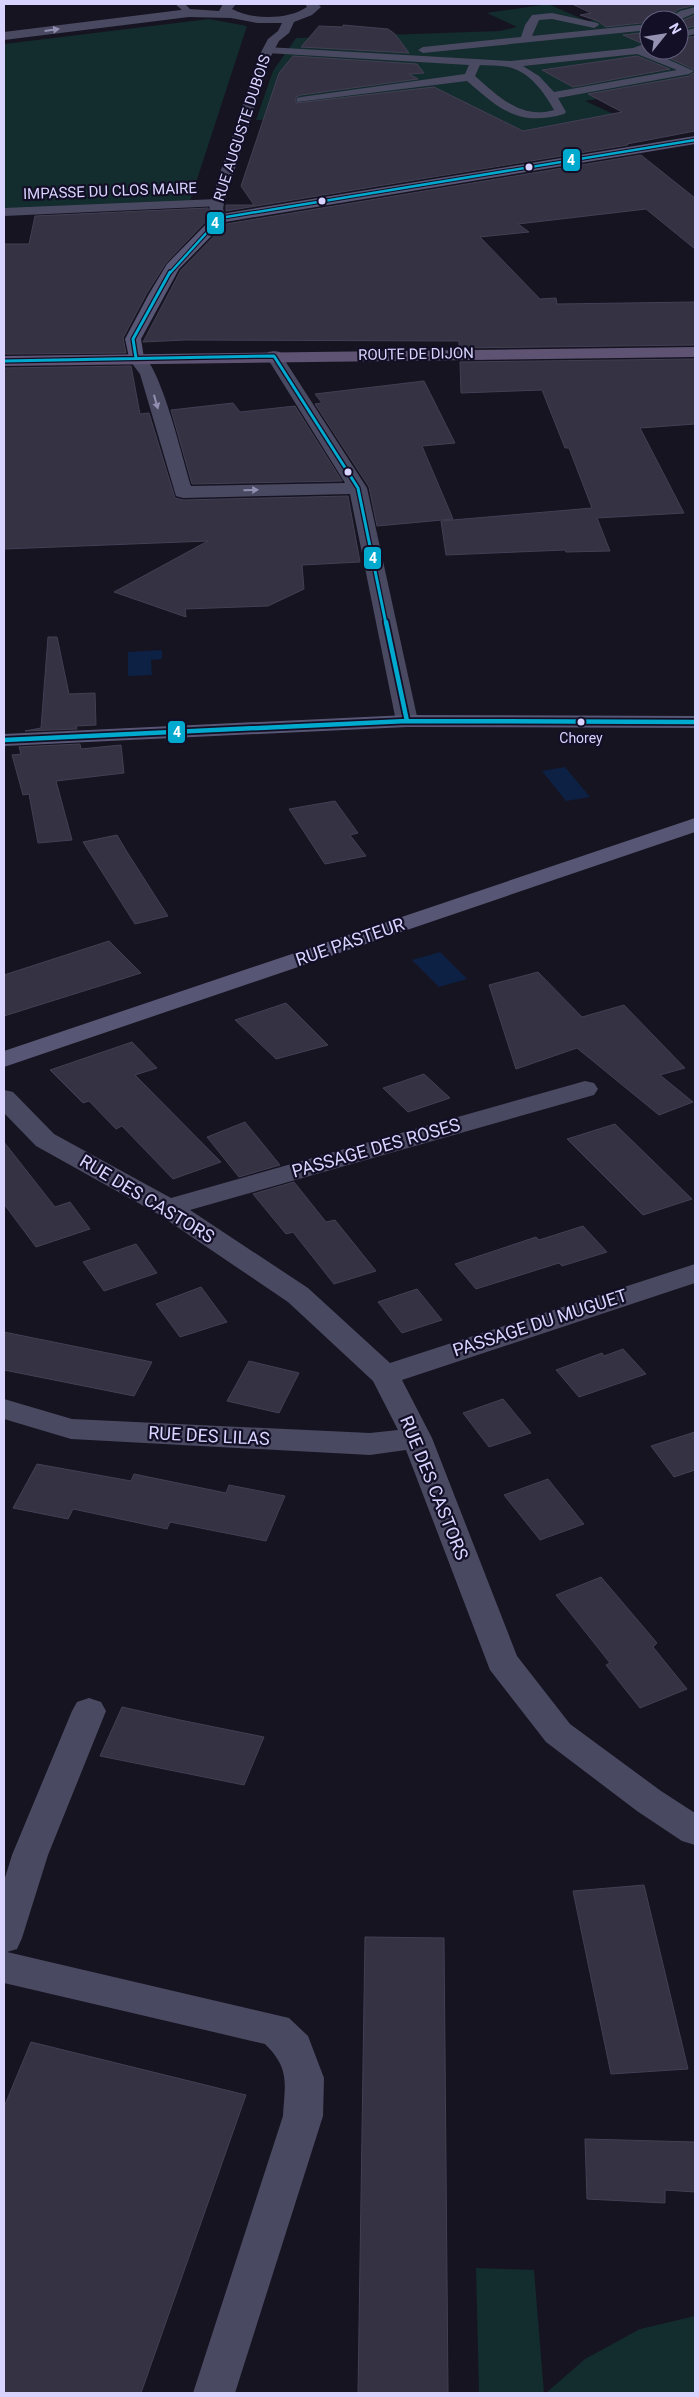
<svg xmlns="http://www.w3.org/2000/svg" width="699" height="2397" font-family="Roboto,sans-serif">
<rect width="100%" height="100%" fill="#161421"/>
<path fill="#132c2d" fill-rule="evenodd" d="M548,4L587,21L645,12L626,4H695V34L690,35L695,38V83L585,101L620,117L500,135L475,114L256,120L273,71L296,38L500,31L517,27L487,13ZM649,20H679V50H649Z
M209,19L247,26L190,201L4,210V44Z
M476,2268L534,2270L544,2393H479Z
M695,2316V2393H546L585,2359L640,2329Z"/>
<path fill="#0d2144" d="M162,650V659L151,660L152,675L128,676V652Z
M565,767L590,797L566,801L542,771Z
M440,952L467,979L439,987L412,960Z"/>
<path fill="#343243" stroke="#433f54" d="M572,4H695V5L679,9L664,20H649V22L606,27L598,21L580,15L591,13Z
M695,15V26L679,30V22Z
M343,25L388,29L395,34L409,53L301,47L319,26L343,27Z
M649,32V40L641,43L623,35Z
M695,36V70L658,53L661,52L657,50H679V40Z
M293,56L417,64L424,73L409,74L418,79L301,95L296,97V103L434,87L523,131L622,112L588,94L689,76L695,72V131L627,144L628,145L226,211V205H254L241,186L279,73Z
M637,56L670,69L573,87L542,70Z
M641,155L695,198V249L646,209L518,224L529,232L480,237L540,299L556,298L557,304L695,302V345L459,348V341L185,340L143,342L181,270L226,224Z
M208,208L210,217L166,263L147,293L123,338L126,353L4,354V244H29L35,216Z
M695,359V424L640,428L684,513L597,518L610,551L566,552L565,550L446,555L441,521L592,508L569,448H565L542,390L461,393L460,362Z
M131,366L140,414L149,413L175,498L183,500L348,496L360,562L302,565L304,589L268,606L185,609L186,617L114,592L208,541L4,549V368Z
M424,381L455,443L422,446L453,519L377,526L369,487L315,404L322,403L315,394Z
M233,403L240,412L295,406L342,481L192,484L171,410Z
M48,637H57L69,694L95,693L96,725L76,726L77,729L25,731L41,728Z
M80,744L81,749L121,745L124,773L56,781L72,840L38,843L29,794L23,795L12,755L21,754L19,747Z
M335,801L358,833L350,835L366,856L325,864L289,809Z
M117,835L127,852L168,916L135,924L83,842Z
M109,941L141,973L4,1016V975Z
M538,972L582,1017L624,1005L685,1068L660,1075L693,1102L659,1115L577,1048L516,1069L489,985Z
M286,1003L328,1045L276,1059L235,1020Z
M132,1042L157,1068L135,1075L221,1162L173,1179L122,1126L116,1129L89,1101L83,1103L50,1070Z
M424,1074L450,1098L408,1112L383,1088Z
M245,1122L280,1165L239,1177L207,1137Z
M615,1124L692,1199L643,1215L567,1139Z
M4,1142L55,1207L70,1202L90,1229L36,1247L4,1204Z
M294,1182L326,1222L335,1220L376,1271L334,1284L293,1232L286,1234L253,1194Z
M583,1226L607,1252L562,1266L559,1263L476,1289L455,1264L536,1237L539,1240Z
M136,1244L157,1273L104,1291L83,1262Z
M201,1287L227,1322L180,1337L156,1304Z
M417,1289L442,1320L402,1333L378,1302Z
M4,1332L152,1362L134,1396L4,1370Z
M623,1349L646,1374L579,1397L556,1370L602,1353L604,1356Z
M249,1361L299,1373L279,1413L227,1401Z
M503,1399L531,1433L489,1447L463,1413Z
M695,1432V1470L674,1477L651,1446Z
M37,1464L131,1481L134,1474L226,1493L229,1485L285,1496L266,1541L170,1522L167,1529L73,1509L68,1519L13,1508Z
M548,1479L584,1524L540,1540L504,1495Z
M601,1577L657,1643L653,1647L687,1689L640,1708L606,1665L610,1663L556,1595Z
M122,1707L180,1720L264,1737L244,1785L100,1756Z
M644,1885L688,2069L611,2074L573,1891Z
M365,1937L444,1938L448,2393H358Z
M31,2042L246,2095L141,2393H4V2107Z
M585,2139L695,2142V2192L665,2190V2203L587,2199Z"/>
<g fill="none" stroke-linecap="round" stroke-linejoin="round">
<path fill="#4a4962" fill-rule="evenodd" d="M175,4H185L194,13L189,16Z
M695,7V13L679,20H666L680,11Z
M552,13L598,23L599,25L594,28L552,19L539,20L532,36L649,24V30L423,53L418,50L423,47L521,37L525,25L532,15Z
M695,28V34L679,38V32Z
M649,42V49L647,50L694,71L689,74L558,98L566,112L564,114C519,127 499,109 467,81L297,102V98L301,97L465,74L469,65L267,53L262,50L267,47L511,61L633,48ZM637,54L677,70L554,92L539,76L523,66ZM480,65C489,66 499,65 508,67C530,72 544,92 554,110C521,120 498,96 475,76Z
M217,199L223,203L221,206L4,216V208Z"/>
<path fill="#4a4962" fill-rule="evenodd" d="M223,4H236L232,9C252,20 288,20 307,7L305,4H318L321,7L312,15L294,22L289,33L279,41L271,56L224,203L223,209L227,218L220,222C211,220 208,211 210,203L259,56L268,39L278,31L282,23H257L231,18L189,17L4,40V32L189,9L219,11Z
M274,351L280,352L282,356L367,488L418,721L415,726L407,727L399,726L396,721L350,494L183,498L176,496L140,374L128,358L130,354C134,354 138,352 141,354C161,365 183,461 191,486L345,483L266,356L268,352Z
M585,1081L594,1083L598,1089L594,1095L190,1210L308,1288L390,1363L695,1264V1283L402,1380L432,1438L517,1656L570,1724L661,1791L695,1813V1845L682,1841L637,1811L546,1742L490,1670L406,1450L370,1455L71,1439L4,1419V1399L72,1419L370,1433L398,1430L373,1381L288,1302L158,1214L36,1146L4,1113V1090L13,1092L54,1134L171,1198Z
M89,1698L101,1702L106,1711L48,1855L22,1938L17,1949L7,1952L289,2018L308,2036L324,2078L323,2116L235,2393H193L283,2116C285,2082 290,2069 265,2044L4,1983V1881L12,1855L72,1711L77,1702Z"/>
<path fill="#575674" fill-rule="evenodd" d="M695,136V144L225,222L179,269L141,339L144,358L142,362H130L125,339L149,294L167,264L215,215Z
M407,715L695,716V728L407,727L4,746V734Z
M695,818V832L4,1067V1051Z"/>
<path fill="#5e5373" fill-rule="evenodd" d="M695,347V357L4,366V356Z"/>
<g stroke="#130f26" stroke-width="4.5">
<path id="bus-1-far2" d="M170,273L220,218L695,140"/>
</g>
<g stroke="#130f26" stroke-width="5.5">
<path id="bus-1-far1" d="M136,358L133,339L170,272
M4,361L274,356L358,488L386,624"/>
</g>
<g stroke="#130f26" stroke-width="8">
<path id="bus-1" d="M386,622L407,721
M4,740L407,721L695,722"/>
</g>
<use href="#bus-1-far2" stroke="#00a9ce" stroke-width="2.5"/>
<use href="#bus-1-far1" stroke="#00a9ce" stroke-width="3"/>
<use href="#bus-1" stroke="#00a9ce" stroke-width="4.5"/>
</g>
<defs><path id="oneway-solid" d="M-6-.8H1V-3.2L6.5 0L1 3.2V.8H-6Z" transform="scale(1.25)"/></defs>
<g fill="#928eb0">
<use href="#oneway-solid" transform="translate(52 30) rotate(-8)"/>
<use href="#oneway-solid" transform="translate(156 402) rotate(74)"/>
<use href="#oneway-solid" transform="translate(251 490) rotate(-1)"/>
</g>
<g fill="#d9d4ff" stroke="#130f26" stroke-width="2">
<circle cx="529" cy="167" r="4.5"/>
<circle cx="322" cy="201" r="4.5"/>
<circle cx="348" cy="472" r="4.5"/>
<circle cx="581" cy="722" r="4.5"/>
</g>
<g text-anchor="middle" stroke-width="4.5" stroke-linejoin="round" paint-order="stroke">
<g font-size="14" fill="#d9d4ff" stroke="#130f26">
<text x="581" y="743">Chorey</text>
</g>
<g font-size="15" fill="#d9d4ff" stroke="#130f26">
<text transform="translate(242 128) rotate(-72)" y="5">RUE AUGUSTE DUBOIS</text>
<text transform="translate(110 191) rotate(-2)" y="5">IMPASSE DU CLOS MAIRE</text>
<text transform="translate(416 354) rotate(-1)" y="5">ROUTE DE DIJON</text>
</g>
<g font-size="18" fill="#d9d4ff" stroke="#130f26">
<text transform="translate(350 942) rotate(-19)" y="6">RUE PASTEUR</text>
<text transform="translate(376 1148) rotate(-16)" y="6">PASSAGE DES ROSES</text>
<text transform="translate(147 1199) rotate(31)" y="6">RUE DES CASTORS</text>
<text transform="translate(540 1323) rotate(-18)" y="6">PASSAGE DU MUGUET</text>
<text transform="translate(209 1436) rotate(3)" y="6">RUE DES LILAS</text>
<text transform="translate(434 1488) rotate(68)" y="6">RUE DES CASTORS</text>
</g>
</g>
<g stroke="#130f26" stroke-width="2">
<rect x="562" y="148" width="19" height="24" rx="5" fill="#00a9ce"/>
<rect x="206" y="211" width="19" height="24" rx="5" fill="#00a9ce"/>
<rect x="363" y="546" width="19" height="24" rx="5" fill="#00a9ce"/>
<rect x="167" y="720" width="19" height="24" rx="5" fill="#00a9ce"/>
</g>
<g font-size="14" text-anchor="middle" font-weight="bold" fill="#fff">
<text x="571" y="165">4</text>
<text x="215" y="228">4</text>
<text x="373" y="563">4</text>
<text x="177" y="737">4</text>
</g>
<rect width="699" height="2397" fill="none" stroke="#d9d4ff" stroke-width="10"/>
<g transform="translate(664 35) rotate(60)"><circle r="24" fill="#130f26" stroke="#625e7d"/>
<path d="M0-4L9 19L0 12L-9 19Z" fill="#9591b1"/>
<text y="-8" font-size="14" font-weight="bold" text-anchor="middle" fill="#d9d4ff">N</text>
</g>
</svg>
